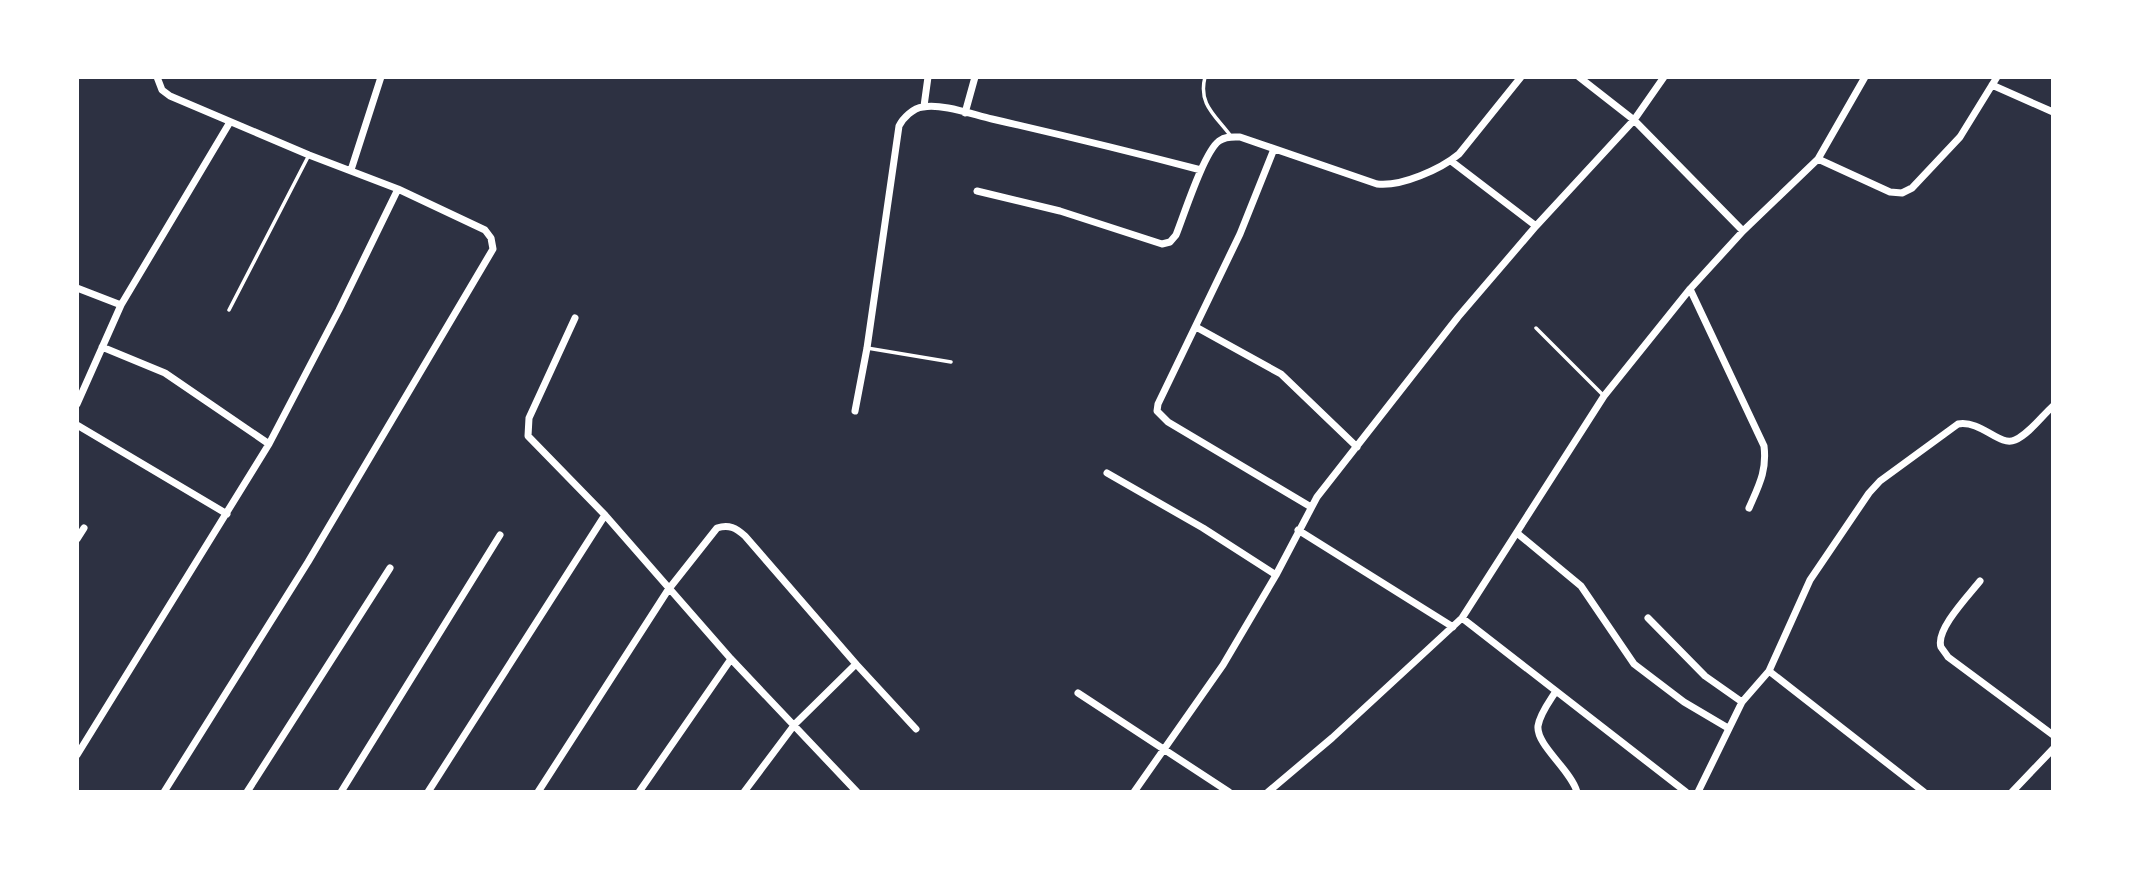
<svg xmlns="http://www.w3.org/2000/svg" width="2130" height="869" font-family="'Noto Sans',sans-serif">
<rect width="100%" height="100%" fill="#2d3142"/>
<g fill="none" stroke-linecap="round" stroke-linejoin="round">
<path stroke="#fff" stroke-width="3.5" d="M1205,77C1198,104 1215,115 1230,135
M229,310L309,155
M1536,328L1604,396
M867,348L951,362"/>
<path stroke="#fff" stroke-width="7" d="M157,77L162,90L170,96L309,155L398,189L485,230L491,238L493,249L308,562L164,792
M1579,77L1634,120L1743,231
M1992,85L2053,112
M924,106L928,77
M965,113L975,77
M1274,149L1240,234L1158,404L1157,411L1168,422L1311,507
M1818,159L1890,192L1902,193L1912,188L1960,137L1997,77
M1451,161L1536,226
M351,170L381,77
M977,191L1060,211L1162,244L1170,242L1176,235C1184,215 1204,152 1219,141C1226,136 1233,137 1240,137L1377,184C1401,187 1441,169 1459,154L1521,77
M77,288L121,305
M1690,289L1764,446C1767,471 1759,485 1749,508
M575,318L529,418L528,436L605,515L731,659L857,792
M1196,327L1281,374L1357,447
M102,347L165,373L269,444
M77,404L121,305L230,122
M855,411L867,348L899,126C903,118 913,108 923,107C941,103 974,115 992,119C1062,135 1132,152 1201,170
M77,425L227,514
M1107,473L1203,528L1276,575
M1298,530L1453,627
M1517,533L1581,586L1634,664L1684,702L1728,728
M77,539L84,528
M1980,581C1969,595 1935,630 1941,647C1942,649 1947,655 1948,657L2053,735
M1462,618L1686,792
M1648,618L1705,676L1742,702
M1769,671L1924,792
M1556,691C1550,701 1540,713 1538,726C1536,745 1571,770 1577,792
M1078,693L1229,792
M77,755L269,444L339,310L398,189
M247,792L390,568
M341,792L500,535
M428,792L605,515
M538,792L668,590L717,528C729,524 736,528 745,536L856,664L916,729
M639,792L731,659
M744,792L795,724L856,664
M1134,792L1223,665L1276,575L1317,497L1458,317L1536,226L1634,120L1664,77
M1268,792L1332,738L1462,618L1604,396L1690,289L1743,231L1818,159L1865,77
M1698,792L1742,702L1769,671L1810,580L1869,493L1880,481L1958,424C1982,420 1999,447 2015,440C2029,434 2042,416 2053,406
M2012,792L2053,749"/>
</g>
<rect width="2130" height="869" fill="none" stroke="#ffffff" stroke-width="158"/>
</svg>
